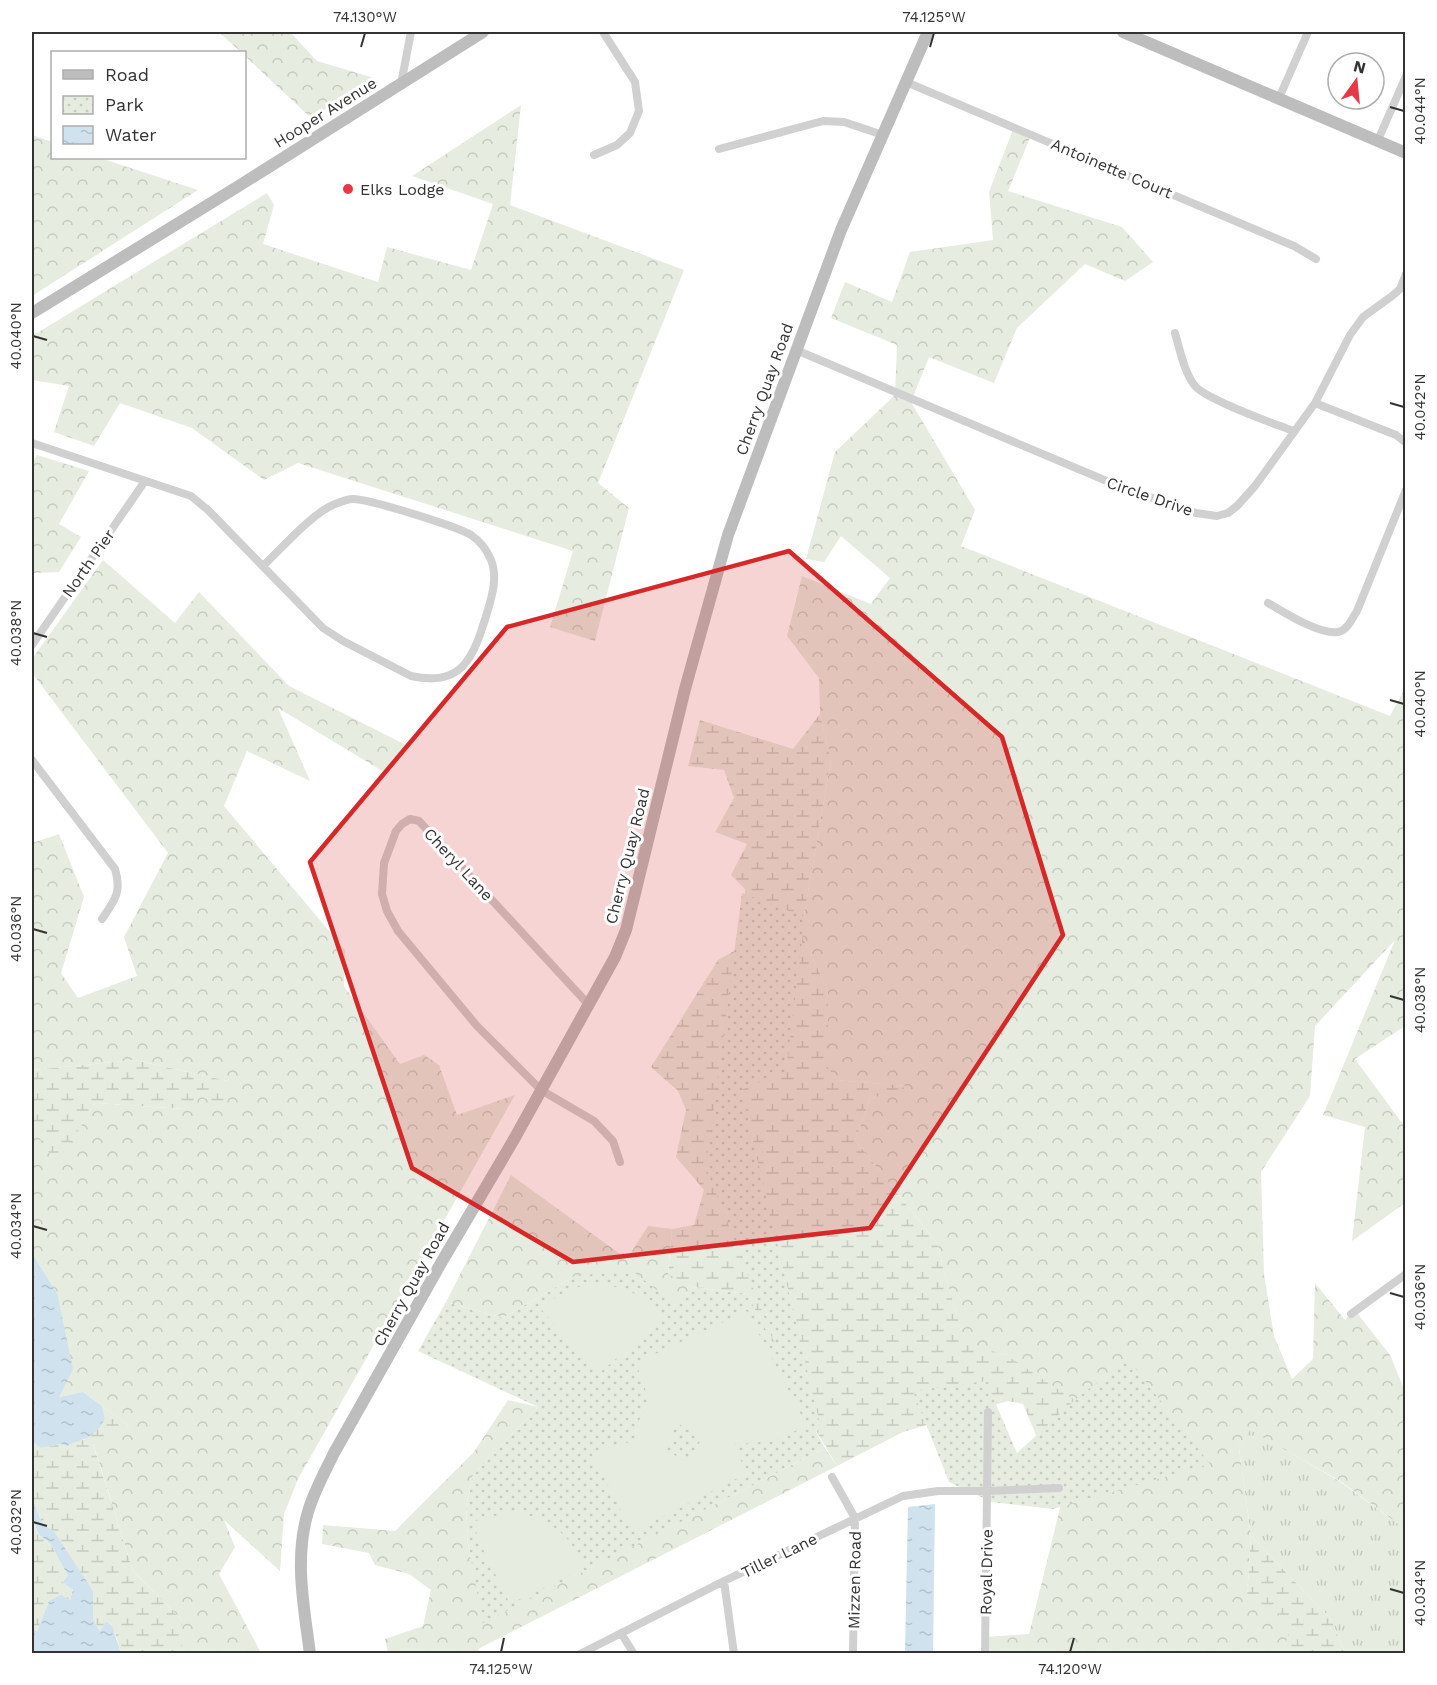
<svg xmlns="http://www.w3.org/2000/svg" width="1437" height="1685" font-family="'Work Sans',sans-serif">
<defs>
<pattern id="grass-tufts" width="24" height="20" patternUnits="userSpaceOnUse" patternTransform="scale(1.5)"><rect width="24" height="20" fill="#e6ecdf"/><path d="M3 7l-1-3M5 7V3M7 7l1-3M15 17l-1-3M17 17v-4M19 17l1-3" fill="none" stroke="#c6cbc0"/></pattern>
<pattern id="forest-crowns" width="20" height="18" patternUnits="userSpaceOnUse" patternTransform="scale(1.5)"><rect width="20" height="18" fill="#e6ecdf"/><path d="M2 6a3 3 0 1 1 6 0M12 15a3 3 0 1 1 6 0" fill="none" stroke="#c6cbc0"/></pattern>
<pattern id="wetland-marsh" width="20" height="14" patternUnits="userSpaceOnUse" patternTransform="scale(1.5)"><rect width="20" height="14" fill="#e6ecdf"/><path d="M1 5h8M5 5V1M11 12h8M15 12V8" fill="none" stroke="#c6cbc0"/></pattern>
<pattern id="park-dots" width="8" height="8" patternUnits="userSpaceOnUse" patternTransform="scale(1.5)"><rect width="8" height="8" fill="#e6ecdf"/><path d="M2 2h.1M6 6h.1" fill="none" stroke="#c6cbc0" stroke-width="1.8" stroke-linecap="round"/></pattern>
<pattern id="water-ripples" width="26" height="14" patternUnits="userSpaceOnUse" patternTransform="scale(1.5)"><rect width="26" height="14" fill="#cfe2ee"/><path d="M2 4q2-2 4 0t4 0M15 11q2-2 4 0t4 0" fill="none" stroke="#b2c2cd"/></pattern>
</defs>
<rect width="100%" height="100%" fill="#fff"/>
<path fill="url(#grass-tufts)" d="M1250,1429L1339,1481L1401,1526L1406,1532L1405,1653H1345L1331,1619L1251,1536L1239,1448Z"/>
<path fill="url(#forest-crowns)" d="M213,32H290L317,61L374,78L311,118L245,56L244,52H241L221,34Z
M521,105L510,205L684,270L598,483L629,508L595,641L550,627L573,551L298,463L264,480L192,428L120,403L94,446L54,432L69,386L32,380V336L267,193L274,205L263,244L378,282L387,247L471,270L493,204L412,176Z
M1014,127L1031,135L1008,191L1122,227L1153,262L1125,281L1085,264L1017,328L994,383L929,357L911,402L975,510L961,546L1390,716L1405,688V1026L1355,1059L1405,1127V1203L1352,1241L1365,1127L1323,1115L1395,940L1315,1026L1310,1096L1261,1172L1264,1274L1274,1336L1292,1379L1313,1359L1315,1283L1345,1320L1351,1314L1357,1313L1390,1355L1405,1391V1532L1401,1526L1340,1481L1250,1430L1239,1448L1251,1536L1247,1596L1293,1621L1283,1653H984L985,1637L1029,1634L1063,1496L1006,1355L965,1345L936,1242L855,1140L870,1099L906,1086L835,1080L828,1067V991L801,933L831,760L820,714L819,678L787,636L802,576L871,604L890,578L841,536L824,562L806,559L835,452L895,395L897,345L831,318L845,282L892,302L910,252L993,240L989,192Z
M32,135L52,142V158H100L198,190L32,296Z
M37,455L89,471L59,524L81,537L59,572L32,573V463Z
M103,560L175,623L199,592L289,686L408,746L384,772L278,708L310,781L247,751L224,806L345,950L344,986L400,1064L424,1055L439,1065L457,1115L515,1095L298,1479L284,1514L280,1571L224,1520L235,1547L219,1574L261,1653H182V1620L133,1571L93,1443L129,1426L83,1392L59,1397L57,1293L32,1253V1126L57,1164L95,1103L184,1109L200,1095L228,1081L135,1060L32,1070V843L59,834L84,897L61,973L78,998L137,976L124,937L168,853L32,673V659Z
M511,1175L627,1259L648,1226L672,1229L668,1273L693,1287L675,1303L575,1276L503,1318L446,1302Z
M508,1400L538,1407L473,1475L466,1507L468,1544L484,1622L825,1448L837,1466L478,1649L480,1653H388L385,1639L423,1626L431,1590L409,1574L375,1565L369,1553L322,1544L323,1525L395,1531L474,1452Z"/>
<path fill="url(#wetland-marsh)" d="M820,714L831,760L801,933L828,991V1067L836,1080L908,1086L870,1099L855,1140L936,1242L965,1344L1006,1355L1094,1413L1046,1459L1023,1404L1008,1401L903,1432L837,1466L815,1429L747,1294L693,1287L668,1274L672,1229L694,1225L704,1190L676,1157L686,1110L678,1091L651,1067L718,960L741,947L745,889L731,875L747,844L715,832L734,798L724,770L688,766L700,720L793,749Z
M135,1060L228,1081L222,1106L200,1096L184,1109L95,1103L57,1165L32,1126V1070Z
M102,1406L129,1426L93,1444L133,1571L182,1620V1653H121L115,1633L101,1632L93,1619V1591L43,1526L32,1497V1442L41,1448L61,1444L67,1446L74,1441L84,1440L105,1418Z
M32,1515L38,1534L50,1543L68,1576L62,1582L73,1590L70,1600L49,1601L37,1631L32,1629Z
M1251,1536L1331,1619L1345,1653H1311V1651L1283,1653L1292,1621L1247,1597Z"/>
<path fill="url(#park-dots)" d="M742,893L805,917L786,1071L741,1090L821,1429L816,1432L825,1448L483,1623L468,1544L466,1507L473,1475L538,1407L418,1351L446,1302L503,1318L575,1276L631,1270L674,1303L693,1287L747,1294L779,1355L706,1167Z
M1128,1359L1210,1464L1053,1509L992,1502L949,1482L913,1391L986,1381L1017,1453L1077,1398Z"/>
<path fill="#e6ecdf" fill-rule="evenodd" d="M592,1284C621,1285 646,1294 664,1319L598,1374L541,1309C556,1295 572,1287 592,1284Z
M747,1311L806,1424C786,1440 758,1443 734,1444L745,1470L744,1475L632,1532L592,1454L621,1443L636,1442L634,1428L651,1401L653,1402L646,1392L636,1363ZM673,1421L703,1437L695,1450L689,1464L663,1448C671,1441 674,1432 673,1421Z
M510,1512C545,1516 572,1533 584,1568L510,1604L477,1537L475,1521Z"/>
<path fill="url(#water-ripples)" d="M32,1253L57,1293L73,1369L59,1397L83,1392L102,1406L105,1418C101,1427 92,1437 82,1440C76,1442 73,1442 67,1446L61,1444L41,1448L32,1442Z
M32,1497L43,1526L53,1530L93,1591V1619L100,1631L106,1622L112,1626L121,1653H32V1629L37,1631L49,1601L61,1595L70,1600L73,1590L62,1582L68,1576L50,1543L38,1534L32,1515Z
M935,1504L933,1653H905L908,1507Z"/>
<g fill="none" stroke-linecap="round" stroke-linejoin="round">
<path stroke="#d0d0d0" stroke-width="8" d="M906,82L1294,246L1316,259
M401,84L411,32
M1279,98L1308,32
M1378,140L1406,76
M719,149L823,121L844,122L883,135
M594,155L617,145L630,133L639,111L635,82L603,32
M1175,333C1180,350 1184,372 1195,386C1207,400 1273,423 1293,431
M796,350L1121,487L1196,513L1217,516L1228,513L1237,506L1255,486L1315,403L1350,335L1363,317L1392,296L1400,289L1406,274
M1315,403L1396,435L1406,443
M32,443L191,496L208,510L323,628L343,641L411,676C464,688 474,655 487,613C492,596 498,577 491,560C487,550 480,541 471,535C456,526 369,499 353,499C348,499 340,502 335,504C312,513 281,549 263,566
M1268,603C1284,612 1319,635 1338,632C1348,630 1352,618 1357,611L1406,490
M32,645L145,481
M32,760L115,869C122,892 115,900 102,919
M588,1004L419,821L410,819L402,824L396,831L384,863L382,894L387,911L398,931L477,1026L541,1090L594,1121L613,1141L620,1162
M1351,1314L1406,1274
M832,1477L855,1518L853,1654
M724,1581L734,1654
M621,1633L634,1654
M580,1654L724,1581L903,1496L938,1491H987L1059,1488
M985,1654L988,1412"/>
<path stroke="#bdbdbd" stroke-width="12" d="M1123,32L1406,153
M32,313L237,187L483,32
M310,1654C304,1607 294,1558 308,1512C314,1491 325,1472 334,1453L441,1263L513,1141L615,957L626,930L685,689L728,535L841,230L928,32"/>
</g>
<path fill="#d62828" fill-opacity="0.2" stroke="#d62828" stroke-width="4.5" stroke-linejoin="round" d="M789,551L1002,737L1063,935L870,1228L573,1262L412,1168L310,862L507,627Z"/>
<path fill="none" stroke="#333" stroke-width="2" d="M361,47L365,33M930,47L934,33M1390,107L1404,111M33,336L47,340M1390,403L1404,407M33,633L47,637M1390,700L1404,704M33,929L47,933M1390,996L1404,1000M33,1226L47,1230M1390,1293L1404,1297M33,1522L47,1526M1390,1589L1404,1593M501,1652L504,1638M1070,1652L1074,1638"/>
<circle fill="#e63946" stroke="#fff" stroke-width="2" cx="348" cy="189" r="6"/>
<g text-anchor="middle" stroke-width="6" stroke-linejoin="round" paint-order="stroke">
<g font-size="16" fill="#333" stroke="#fff">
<text transform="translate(325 112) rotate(-32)" y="6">Hooper Avenue</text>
<text transform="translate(1112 168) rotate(23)" y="6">Antoinette Court</text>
<text transform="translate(764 389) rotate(-70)" y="6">Cherry Quay Road</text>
<text transform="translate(1150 496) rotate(19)" y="6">Circle Drive</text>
<text transform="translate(88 563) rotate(-55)" y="6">North Pier</text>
<text transform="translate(627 856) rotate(-76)" y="6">Cherry Quay Road</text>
<text transform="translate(459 864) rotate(47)" y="6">Cheryl Lane</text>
<text transform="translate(411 1284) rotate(-61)" y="6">Cherry Quay Road</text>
<text transform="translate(779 1555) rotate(-26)" y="6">Tiller Lane</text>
<text transform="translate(986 1572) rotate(-89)" y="6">Royal Drive</text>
<text transform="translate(854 1580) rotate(-89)" y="6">Mizzen Road</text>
</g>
<g font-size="16" fill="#333" stroke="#fff" text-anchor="start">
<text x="360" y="195">Elks Lodge</text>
</g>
</g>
<rect width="1437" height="1685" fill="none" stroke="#ffffff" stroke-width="66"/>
<rect x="51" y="51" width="195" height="108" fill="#ffffff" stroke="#adadad" stroke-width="1.5"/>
<rect x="63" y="70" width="30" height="9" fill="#bdbdbd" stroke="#adadad" stroke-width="1.5"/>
<text x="105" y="81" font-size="18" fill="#333333">Road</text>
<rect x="63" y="96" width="30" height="18" fill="url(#park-dots)" stroke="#adadad" stroke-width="1.5"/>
<text x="105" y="111" font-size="18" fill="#333333">Park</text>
<rect x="63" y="126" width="30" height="18" fill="url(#water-ripples)" stroke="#adadad" stroke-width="1.5"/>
<text x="105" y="141" font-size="18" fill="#333333">Water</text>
<g transform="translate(1356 81) rotate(15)"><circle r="28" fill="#ffffff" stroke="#adadad" stroke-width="1.5"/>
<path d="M0-4.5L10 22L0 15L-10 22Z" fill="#e63946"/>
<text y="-9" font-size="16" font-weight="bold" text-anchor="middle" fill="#333333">N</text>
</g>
<rect x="33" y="33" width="1371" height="1619" fill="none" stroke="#333" stroke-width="2"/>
<g font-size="15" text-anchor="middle" fill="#333">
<text x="365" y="22">74.130°W</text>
<text x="934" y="22">74.125°W</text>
<text transform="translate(1420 111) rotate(-90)" y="5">40.044°N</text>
<text transform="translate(16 336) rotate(-90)" y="5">40.040°N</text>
<text transform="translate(1420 407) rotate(-90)" y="5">40.042°N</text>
<text transform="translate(16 633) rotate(-90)" y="5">40.038°N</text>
<text transform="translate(1420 704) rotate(-90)" y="5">40.040°N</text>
<text transform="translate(16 929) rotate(-90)" y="5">40.036°N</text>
<text transform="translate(1420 1000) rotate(-90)" y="5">40.038°N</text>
<text transform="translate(16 1226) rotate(-90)" y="5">40.034°N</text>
<text transform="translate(1420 1297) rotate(-90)" y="5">40.036°N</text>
<text transform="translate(16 1522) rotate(-90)" y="5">40.032°N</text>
<text transform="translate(1420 1593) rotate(-90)" y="5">40.034°N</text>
<text x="501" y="1674">74.125°W</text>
<text x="1070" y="1674">74.120°W</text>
</g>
</svg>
